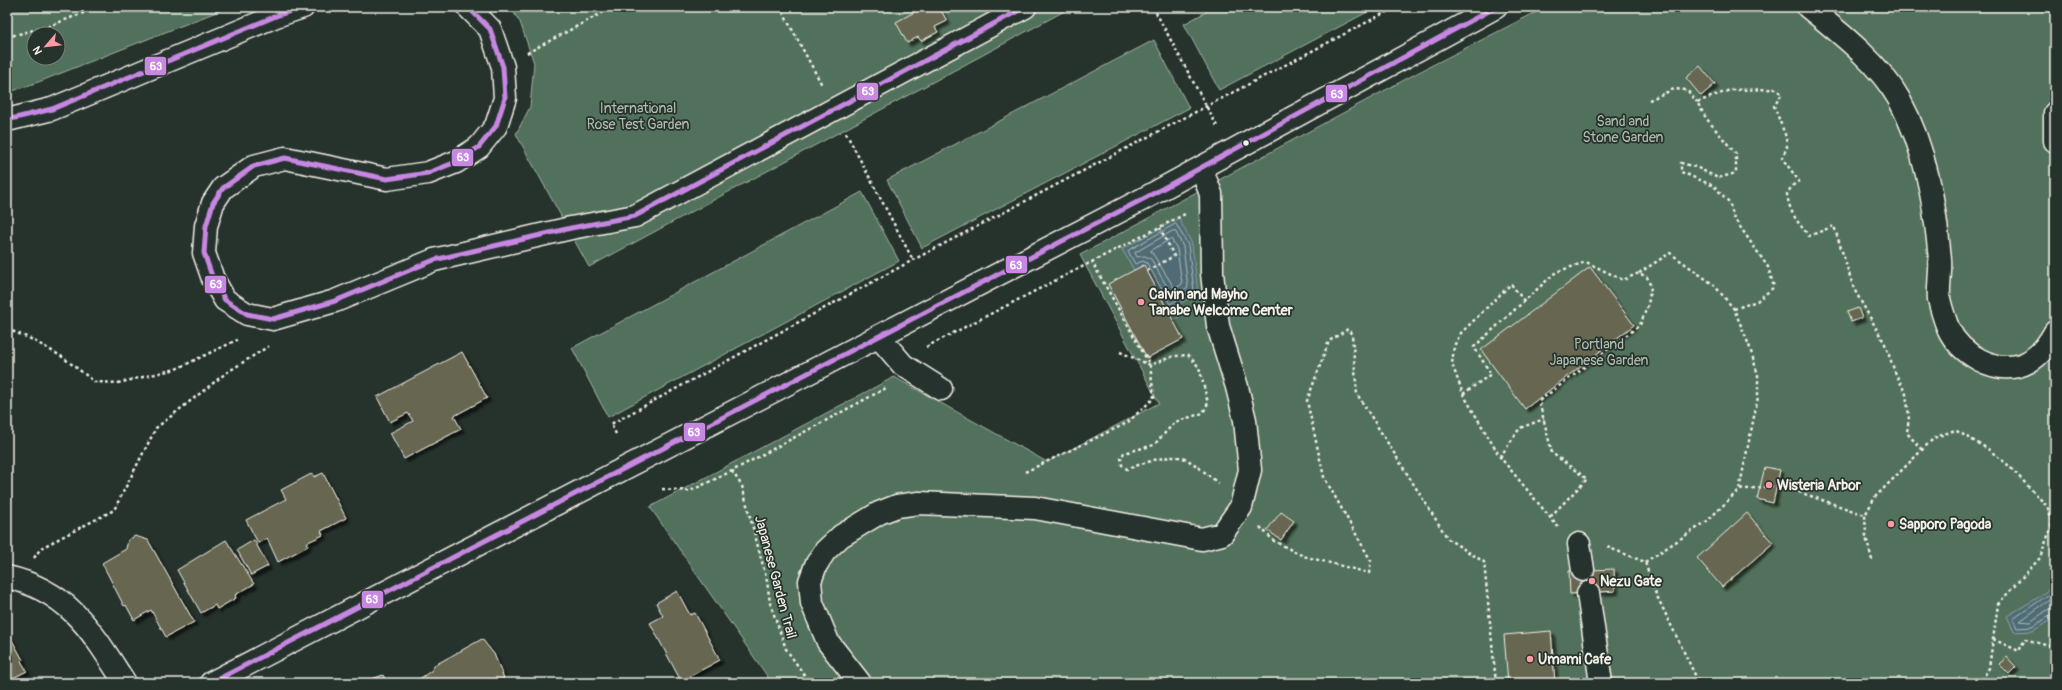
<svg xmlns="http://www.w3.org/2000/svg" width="2062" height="690" font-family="Pangolin,sans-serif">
<defs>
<filter id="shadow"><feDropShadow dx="3.5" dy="3.5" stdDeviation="1" flood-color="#0009"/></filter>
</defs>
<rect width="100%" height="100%" fill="#26332d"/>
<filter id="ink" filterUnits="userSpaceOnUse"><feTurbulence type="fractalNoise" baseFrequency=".025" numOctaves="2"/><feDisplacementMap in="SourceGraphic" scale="8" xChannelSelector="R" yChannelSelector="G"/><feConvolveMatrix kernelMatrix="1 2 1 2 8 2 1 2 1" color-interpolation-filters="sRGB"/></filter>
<g filter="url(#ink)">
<path fill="#51715b" stroke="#a2b1a2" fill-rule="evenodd" d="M7,7H229L41,81L7,93ZM34,34H58V58H34Z
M510,7H1072L589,267L516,134L530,107L534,63L520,22Z
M1215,7H1377L1219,90L1184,24Z
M1546,7H2055V683H772L650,507L894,377L1047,462L1159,403L1080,255L1417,73Z
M1154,40L1189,108L922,248L887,180Z
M862,192L899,261L608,417L572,348Z"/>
<path fill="#4f6c75" stroke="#91a1a3" d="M1179,218L1192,244L1198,293L1174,307L1179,317L1173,320L1144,265L1134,270L1122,249Z
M2055,584V617L2033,631L2014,632L2007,616L2039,597Z"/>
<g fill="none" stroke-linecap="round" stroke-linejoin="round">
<path stroke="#b2bcba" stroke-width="1" d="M1176,224L1188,245L1194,290L1170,304L1147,263L1143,261L1135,264L1128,251Z
M1173,231L1176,232L1183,247L1188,287L1173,297L1151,259L1145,256L1137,257L1135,253Z
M1171,239L1177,249L1182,284L1175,289L1151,251Z
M2055,590L2013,619L2017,628L2032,627L2055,613
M2055,596L2020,621L2030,622L2049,609L2055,608"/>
</g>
<path fill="#666651" stroke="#f4f1e8" filter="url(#shadow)" d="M924,7H939L947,21L935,27L938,32L921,41L918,37L907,43L896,22Z
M1700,66L1715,84L1701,96L1686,78Z
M1144,265L1183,339L1147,358L1108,284Z
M1590,267L1634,325L1525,409L1481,350Z
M1858,308L1862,318L1851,322L1847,312Z
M462,352L487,398L454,416L461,429L404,459L390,433L413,421L408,413L390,422L377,397Z
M1765,467L1780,470L1773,503L1757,499Z
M313,473L314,477L323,473L346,518L321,531L323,535L306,543L308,546L278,562L267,538L258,543L246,520L286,499L281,490Z
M1281,512L1294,521L1281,540L1267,530Z
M1747,513L1773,543L1722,587L1697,558Z
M135,536L148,540L194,622L166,637L151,610L134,620L126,605L124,606L102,563L126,549L128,540Z
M226,540L254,584L235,595L236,598L217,609L215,605L201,613L177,570Z
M254,540L268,566L251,575L237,550Z
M1614,569L1615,591L1570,594L1569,571Z
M677,591L690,615L695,613L720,660L681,681L650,623L663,616L656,603Z
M1551,631L1555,683H1508L1504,635Z
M8,633L23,660L21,661L27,671L11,679L7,672Z
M482,639L494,654L504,678L497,683H420L418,680L431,671L435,665Z
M2007,657L2016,667L2009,674L1999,664Z
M383,675L387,683H361Z"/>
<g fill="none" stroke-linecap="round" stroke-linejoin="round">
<g stroke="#f4f1e8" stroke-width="25">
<path id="minor" d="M468,7L490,29L503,67L505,98L496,126L479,147L456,162L428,173L387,179L285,158L254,166L223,188L213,203L206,226L204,253L213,279L225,300L247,314L273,319L335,301L434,260L571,228L635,216L1025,7
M1808,7C1839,32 1879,63 1899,99C1926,149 1935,204 1940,260C1941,272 1938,286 1939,299C1941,308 1945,320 1948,328C1960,354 1995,375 2024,364C2038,358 2048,345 2055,332
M2055,113V141
M7,120L52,109L276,16L303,7
M879,337L903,365L941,389
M1579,544L1583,570
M7,577C70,591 93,633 125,683
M1588,593L1601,683
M211,683L1147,197L1496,7
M860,683L828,642L812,603L810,581L816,565L825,551L841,536L879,513L897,506L919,503L1035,508L1202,539L1222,534L1241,507L1250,470L1245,420L1237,387L1218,326L1212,273L1211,194L1201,168"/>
</g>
<path stroke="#f4f1e8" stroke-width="2.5" stroke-dasharray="3 3" stroke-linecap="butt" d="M780,7L822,85
M1153,7L1218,128
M7,37L49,26L99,7
M527,53L613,7
M1649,100L1674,89L1687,90L1697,102
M846,133L913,260
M1147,271L1174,256L1160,228
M1639,273L1670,253L1714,285L1734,309L1749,345L1758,375V397L1739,490
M1524,301L1511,284L1461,333L1454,346L1452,364L1463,394L1500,457L1558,527
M1734,309L1757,301L1774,287L1768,267L1734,218L1729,202L1714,186L1681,172V163L1696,167L1718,178L1736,173V154L1706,118L1697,102L1730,90L1776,89L1782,94L1774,106L1786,137L1787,147L1782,158L1799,181L1792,186L1787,194C1790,214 1797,221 1809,236L1834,226L1854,289L1885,344L1895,372L1906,394L1909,416L1907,433L1922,450
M7,329L29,338L61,356L95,382L118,383L176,369L237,340
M926,347L1185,214
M1120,352L1150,365L1174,356L1188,355L1199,367L1208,403L1203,413L1175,422L1154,445L1124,453L1121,457L1122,465L1127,469C1142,464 1161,456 1178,457C1189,457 1210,477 1219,484
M1463,394L1491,374L1474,347L1556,272L1586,262L1623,280L1639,273L1647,277L1651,287L1648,305L1640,325L1539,401L1552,453L1587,479L1549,518
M616,434L611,424L913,260L1396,7
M1500,457L1520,428L1544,419
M732,471L742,486L767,581L770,603L786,649L810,683
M1025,472L1127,423L1154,398L1150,365L1092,262
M662,489L690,491L732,471L888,387
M1260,527L1274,541L1303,556L1369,573L1371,561L1324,477L1307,401L1329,341L1348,329L1352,335L1357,394L1448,539L1484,562L1496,683
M1607,547L1645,562L1654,590L1699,683
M34,558L41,548L114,510L156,428L226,373L269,346
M1872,560L1866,537L1865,515L1875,497L1934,438L1955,430L1988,449L2008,465L2047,506L2053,522L2040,558L1998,604L1989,668L1980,683
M1645,562L1706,522L1739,490L1779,485L1865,515
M1993,639L2019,651L2025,639L2052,647L2055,642"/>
<use href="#minor" stroke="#26332d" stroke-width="22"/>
<g stroke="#26332d" stroke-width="8">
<path id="bus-1" d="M468,7L490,29L503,67L505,98L496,126L479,147L456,162L428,173L387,179L285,158L254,166L223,188L213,203L206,226L204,253L213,279L225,300L247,314L273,319L335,301L434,260L571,228L635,216L1025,7
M7,120L52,109L276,16L303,7
M211,683L1147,197L1496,7"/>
</g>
<use href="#bus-1" stroke="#c787e3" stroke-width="5"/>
</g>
</g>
<circle fill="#f4f1e8" stroke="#26332d" stroke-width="1.5" cx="1246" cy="143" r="3.5"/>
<g fill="#ff9aa2" stroke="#26332d" stroke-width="1.5">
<circle cx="1141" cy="302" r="4"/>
<circle cx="1769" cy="485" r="4"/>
<circle cx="1891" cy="524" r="4"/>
<circle cx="1592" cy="581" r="4"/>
<circle cx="1530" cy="659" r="4"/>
</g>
<g text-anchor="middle" stroke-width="3.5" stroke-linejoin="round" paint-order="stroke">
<g font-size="14" fill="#b3beb0" stroke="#26332d">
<text x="638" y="113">International<tspan x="638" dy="16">Rose Test Garden</tspan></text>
<text x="1623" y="126">Sand and<tspan x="1623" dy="16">Stone Garden</tspan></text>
<text x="1599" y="349">Portland<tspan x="1599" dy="16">Japanese Garden</tspan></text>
</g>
<g font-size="14" font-weight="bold" fill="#f4f1e8" stroke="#26332d" text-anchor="start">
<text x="1149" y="299">Calvin and Mayho<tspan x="1149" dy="16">Tanabe Welcome Center</tspan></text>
<text x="1777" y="490">Wisteria Arbor</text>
<text x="1899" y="529">Sapporo Pagoda</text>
<text x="1600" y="586">Nezu Gate</text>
<text x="1538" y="664">Umami Cafe</text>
</g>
<g font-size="14" fill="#f4f1e8" stroke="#26332d">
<text transform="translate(776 577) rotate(75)" y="5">Japanese Garden Trail</text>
</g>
</g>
<g stroke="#26332d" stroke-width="1.5">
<rect x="144" y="56" width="23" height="20" rx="4" fill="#c787e3"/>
<rect x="856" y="82" width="23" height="19" rx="4" fill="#c787e3"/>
<rect x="1325" y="84" width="23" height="19" rx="4" fill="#c787e3"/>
<rect x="451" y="148" width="23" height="19" rx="4" fill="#c787e3"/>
<rect x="1005" y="255" width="23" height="19" rx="4" fill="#c787e3"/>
<rect x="204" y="275" width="23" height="19" rx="4" fill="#c787e3"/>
<rect x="683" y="422" width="23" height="20" rx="4" fill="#c787e3"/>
<rect x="361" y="590" width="23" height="19" rx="4" fill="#c787e3"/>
</g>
<g font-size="11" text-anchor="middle" font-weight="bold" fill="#fff">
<text x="156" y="70">63</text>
<text x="868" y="95">63</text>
<text x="1337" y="98">63</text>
<text x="463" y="161">63</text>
<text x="1016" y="269">63</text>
<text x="216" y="288">63</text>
<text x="694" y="436">63</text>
<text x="372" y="603">63</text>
</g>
<rect width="2062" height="690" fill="none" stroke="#26332d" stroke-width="24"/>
<rect x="12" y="12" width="2038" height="666" fill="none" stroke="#f4f1e8" stroke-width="1.5" filter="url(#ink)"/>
<g transform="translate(46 46) rotate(242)"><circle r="19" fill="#26332d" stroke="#787f78"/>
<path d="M0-3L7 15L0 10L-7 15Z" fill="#ff9aa2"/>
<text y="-6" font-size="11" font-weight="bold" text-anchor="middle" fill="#f4f1e8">N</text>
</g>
</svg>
